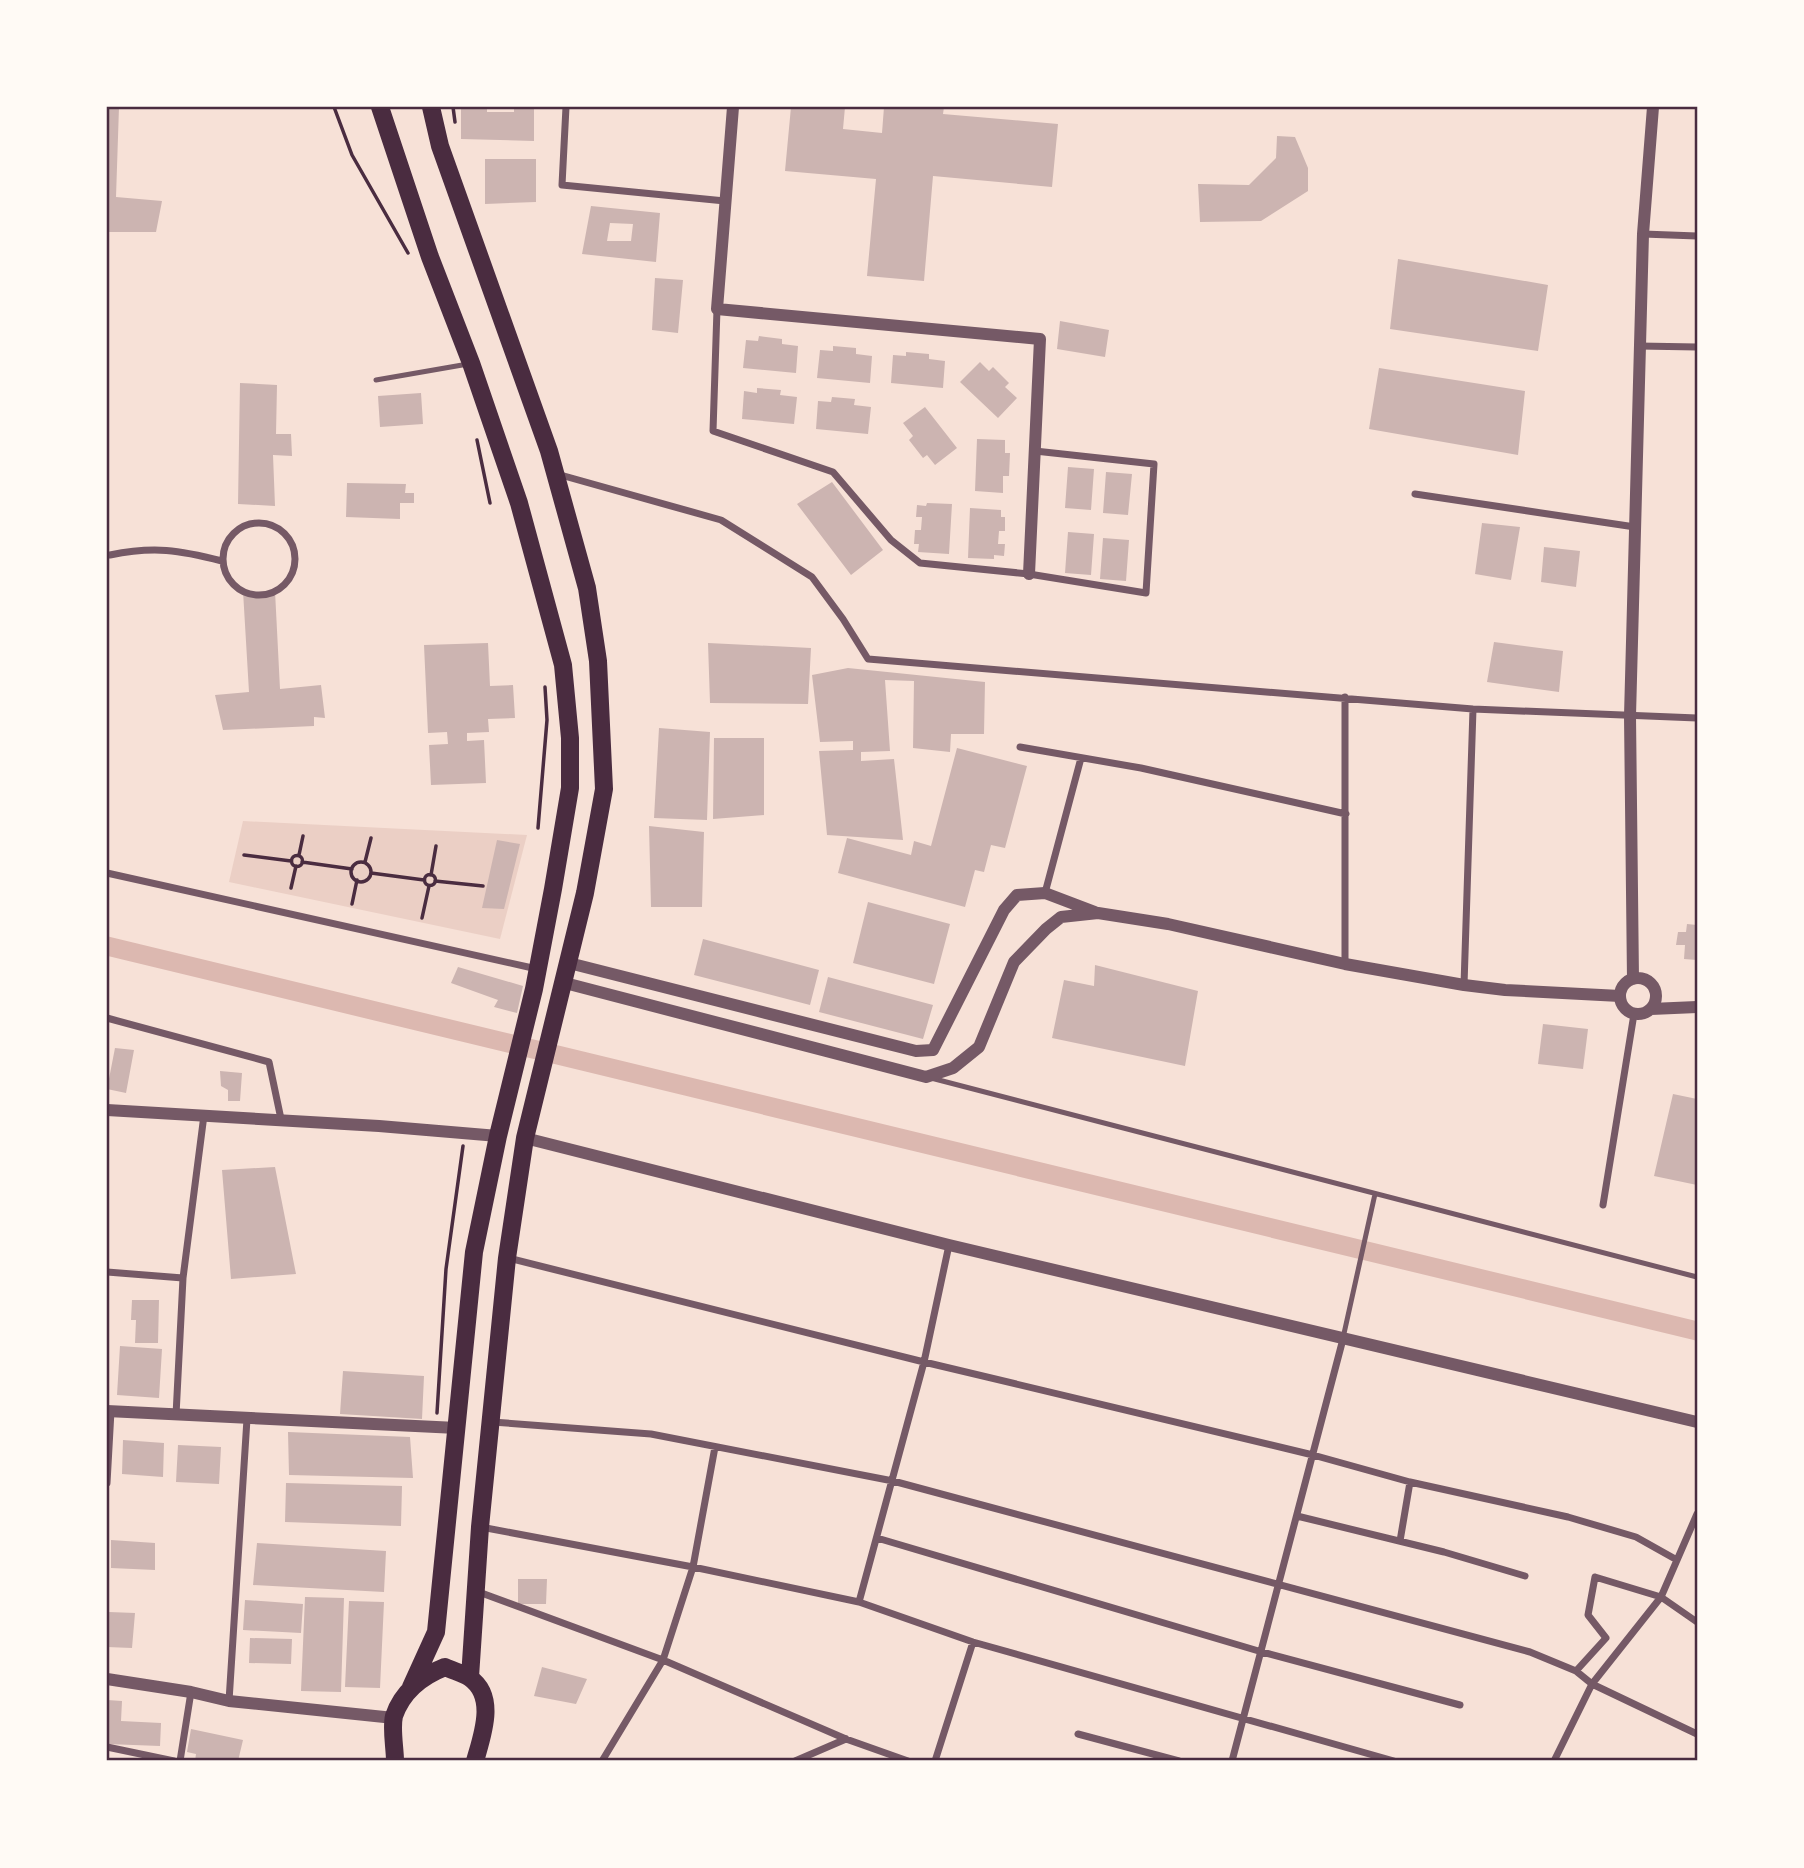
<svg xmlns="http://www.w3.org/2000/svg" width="1804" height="1868" font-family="Cabin,sans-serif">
<rect width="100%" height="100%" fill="#f7e1d7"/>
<path fill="#ebcfc5" d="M243,821L527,835L500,939L229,882Z"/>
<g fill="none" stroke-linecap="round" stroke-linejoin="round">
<path stroke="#dcb8b0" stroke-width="19" d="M107,946L1697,1331"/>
</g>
<path fill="#ccb4b1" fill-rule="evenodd" d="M107,107H119L116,197L162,201L156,232H107Z
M461,107H487V112H514V107H534V141L461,139Z
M791,107H845L843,129L882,133L884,107H944L943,114L1058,124L1052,187L933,176L924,281L867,276L876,179L785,171Z
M1277,136L1295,137L1308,168V191L1261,221L1200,222L1198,184L1249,185L1276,158Z
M485,159H536V202L485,204Z
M591,206L660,213L656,262L582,254ZM610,223L633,224L631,241H607Z
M1398,259L1548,285L1538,351L1390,329Z
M655,278L683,280L678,333L652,330Z
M1060,321L1109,330L1105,357L1057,349Z
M759,336L782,339V344L798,346L796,373L743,368L746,340L758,341Z
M833,346L856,348V354L872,356L870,383L817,378L820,350L833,351Z
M906,352L929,354V359L945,361L943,388L891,383L893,355L906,356Z
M980,362L989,371L993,367L1009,383L1005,387L1017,398L998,418L960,382Z
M1379,368L1525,391L1518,455L1369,429Z
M240,383L277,385L276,434H291L292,456L273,455L275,506L238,504Z
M757,388L781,390L780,395L797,397L794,424L742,419L744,391L757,393Z
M421,393L423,424L380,427L378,396Z
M832,397L855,399L854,405L871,407L868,434L816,429L818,401L831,402Z
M925,407L957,448L935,465L927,455L923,458L909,440L913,436L903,423Z
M977,439L1005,440V453H1010L1009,476H1003V493L975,491Z
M1068,467L1094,469L1091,510L1065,508Z
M1106,472L1132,474L1128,515L1103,513Z
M832,482L883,550L851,575L797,504Z
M347,483L406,484L405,493H414V503H400V519L346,517Z
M927,503L952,504L949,554L918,552L919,544H914L915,530H921L922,517H916L917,505L926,506Z
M970,508L1001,510V517H1005V531H999L998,544H1005L1004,556L994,555V559L968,558Z
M1482,523L1520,527L1511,580L1475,574Z
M1068,532L1094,534L1091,575L1065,573Z
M1103,538L1129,540L1126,581L1100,579Z
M1544,547L1580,551L1576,587L1541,582Z
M243,591L264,594L275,591L280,689L321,685L325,718L314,717V726L223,730L215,695L249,692Z
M1494,642L1563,651L1559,692L1487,682Z
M488,643L490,686L513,685L515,718L488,719L489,732L467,733V741L484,740L486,783L431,785L429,745L448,744L447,732L428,733L424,645Z
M708,643L811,648L808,704L710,703Z
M848,668L985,682L984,734H951L950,752L913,748L914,681L885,680L890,751L861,752V761L894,759L903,840L827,835L819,751L853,750V741L820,742L812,675Z
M659,728L710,732L707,820L654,818Z
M714,738H764V815L713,819Z
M957,748L1027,766L1005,848L991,845L984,872L975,870L965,907L838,873L847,838L911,855L914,841L931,846Z
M649,826L704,832L702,907H651Z
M497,840L520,844L504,909L482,908Z
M868,902L950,924L934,984L853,963Z
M1687,924L1697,925V960L1684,959L1685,945H1676L1678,932H1686Z
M703,939L819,970L810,1005L694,975Z
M1095,965L1198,991L1185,1066L1052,1038L1064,980L1094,986Z
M458,967L523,986L517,1013L494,1007L498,1000L451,983Z
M828,977L933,1005L923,1039L819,1012Z
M1543,1024L1588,1029L1583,1069L1538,1064Z
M115,1048L134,1050L126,1093L107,1089Z
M220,1071L242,1073L240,1101H228V1090L221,1086Z
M1673,1094L1697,1099V1185L1654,1176Z
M275,1167L296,1274L231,1279L222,1170Z
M132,1300H159L158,1343H135L136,1320H131Z
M120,1346L162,1349L159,1398L117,1395Z
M343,1371L424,1376L422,1419L340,1414Z
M288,1432L410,1437L413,1478L289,1475Z
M123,1440L164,1443L163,1477L122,1474Z
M178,1445L221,1447L219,1484L176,1482Z
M286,1483L402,1486L401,1526L285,1522Z
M111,1540L155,1543V1570L111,1568Z
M257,1543L386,1551L384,1592L253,1585Z
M518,1579H547L546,1604H518Z
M305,1597L344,1598L341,1692L301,1691Z
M245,1600L303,1604L301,1633L243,1630Z
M349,1601L384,1602L380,1688L345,1687Z
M109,1612L135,1613L132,1648L107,1647Z
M250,1638L292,1639L291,1664L249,1663Z
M542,1667L587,1679L576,1704L534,1696Z
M107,1700L122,1701L121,1721L161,1723L160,1746L107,1744Z
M191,1729L243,1740L238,1761H195L196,1754L187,1752Z"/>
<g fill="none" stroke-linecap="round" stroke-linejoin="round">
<path stroke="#4a2c40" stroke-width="3.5" d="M334,107L352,155L408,253
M453,107L455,122
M477,440L490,503
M538,828L547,720L545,687
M244,855L291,861
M299,855L303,836
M291.5 861a5.5 5.5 0 1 1 11 0a5.5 5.5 0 1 1-11 0Z
M302,862L352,869
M365,862L371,838
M351 872a10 10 0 1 1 20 0a10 10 0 1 1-20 0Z
M371,873L424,880
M424.5 880a5.5 5.5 0 1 1 11 0a5.5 5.5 0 1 1-11 0Z
M431,875L436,846
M435,881L483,886
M291,888L296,866
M352,904L357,880
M422,918L429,886
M437,1413L446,1269L463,1146"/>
<path stroke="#755966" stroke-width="5" d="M376,380L468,364
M931,1078L1697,1277
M1343,1338L1375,1194"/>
<path stroke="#755966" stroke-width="7" d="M566,107L562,185L725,201
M1643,234L1697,236
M717,309L713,431L833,472L891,540L920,563L1029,574L1146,593L1154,464L1035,451
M1639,346L1697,347
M557,474L721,520L812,577L843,619L868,659L1473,709L1697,718
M1415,494L1635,527
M223 559a36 36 0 1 1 72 0a36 36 0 1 1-72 0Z
M110,555C154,546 179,550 222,561
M1020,747L1141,768L1346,814
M107,873L537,969
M1045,893L1081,758
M1345,964V697
M1464,985L1473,709
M107,1018L269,1062L281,1119
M1603,1205L1634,1014
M508,1258L924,1362L1313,1455L1410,1482L1568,1517L1636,1537L1677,1560
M107,1272L183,1278
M176,1415L183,1278L204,1115
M492,1422L651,1434L893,1481L1530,1652L1576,1671L1592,1684L1697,1734
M107,1483L111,1411
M1297,1516L1444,1552L1525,1576
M481,1527L693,1567L859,1602L973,1642L1394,1761
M877,1538L1262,1652L1460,1705
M1400,1541L1410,1482
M476,1591L663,1660L846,1739L908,1761
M859,1602L924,1362L949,1245
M1576,1671L1606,1638L1588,1615L1595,1577L1661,1597L1697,1622
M229,1701L247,1419
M1078,1734L1179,1761
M107,1747L174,1761
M180,1761L191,1692
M602,1761L663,1660L693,1567L715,1447
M795,1761L846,1739
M935,1761L973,1642
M1232,1761L1343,1339
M1554,1761L1592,1684L1661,1597L1697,1514"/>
<path stroke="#755966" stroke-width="12" d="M733,107L717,309L1040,339L1029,574
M569,963L916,1051L933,1050L1004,910L1017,895L1045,893L1095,912
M1620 996a18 18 0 1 1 36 0a18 18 0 1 1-36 0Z
M1633,979L1630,716L1643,234L1653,107
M565,983L926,1077L953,1068L979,1047L1014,962L1046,929L1061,917L1098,913L1168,924L1345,964L1464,985L1505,990L1620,996
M1651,1009L1697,1007
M107,1110L379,1126L498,1136
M525,1138L949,1245L1697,1422
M107,1411L457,1428
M107,1679L191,1692L229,1701L394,1718"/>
<path stroke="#4a2c40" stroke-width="18" d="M380,107L430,257L471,363L519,503L563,665L570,738V788L553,889L534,989L498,1136L474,1252L436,1632L411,1687
M431,107L440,146L549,451L587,588L598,661L604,789L585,893L525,1138L507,1258L480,1527L470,1677
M395,1761C395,1748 391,1729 394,1716C402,1692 422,1676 445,1667C453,1671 463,1673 470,1678C497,1697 482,1736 475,1761"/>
</g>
<rect width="1804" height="1868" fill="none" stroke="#fffaf5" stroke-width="217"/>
<rect x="108" y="108" width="1588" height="1651" fill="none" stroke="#4a2c40" stroke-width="2.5"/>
</svg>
